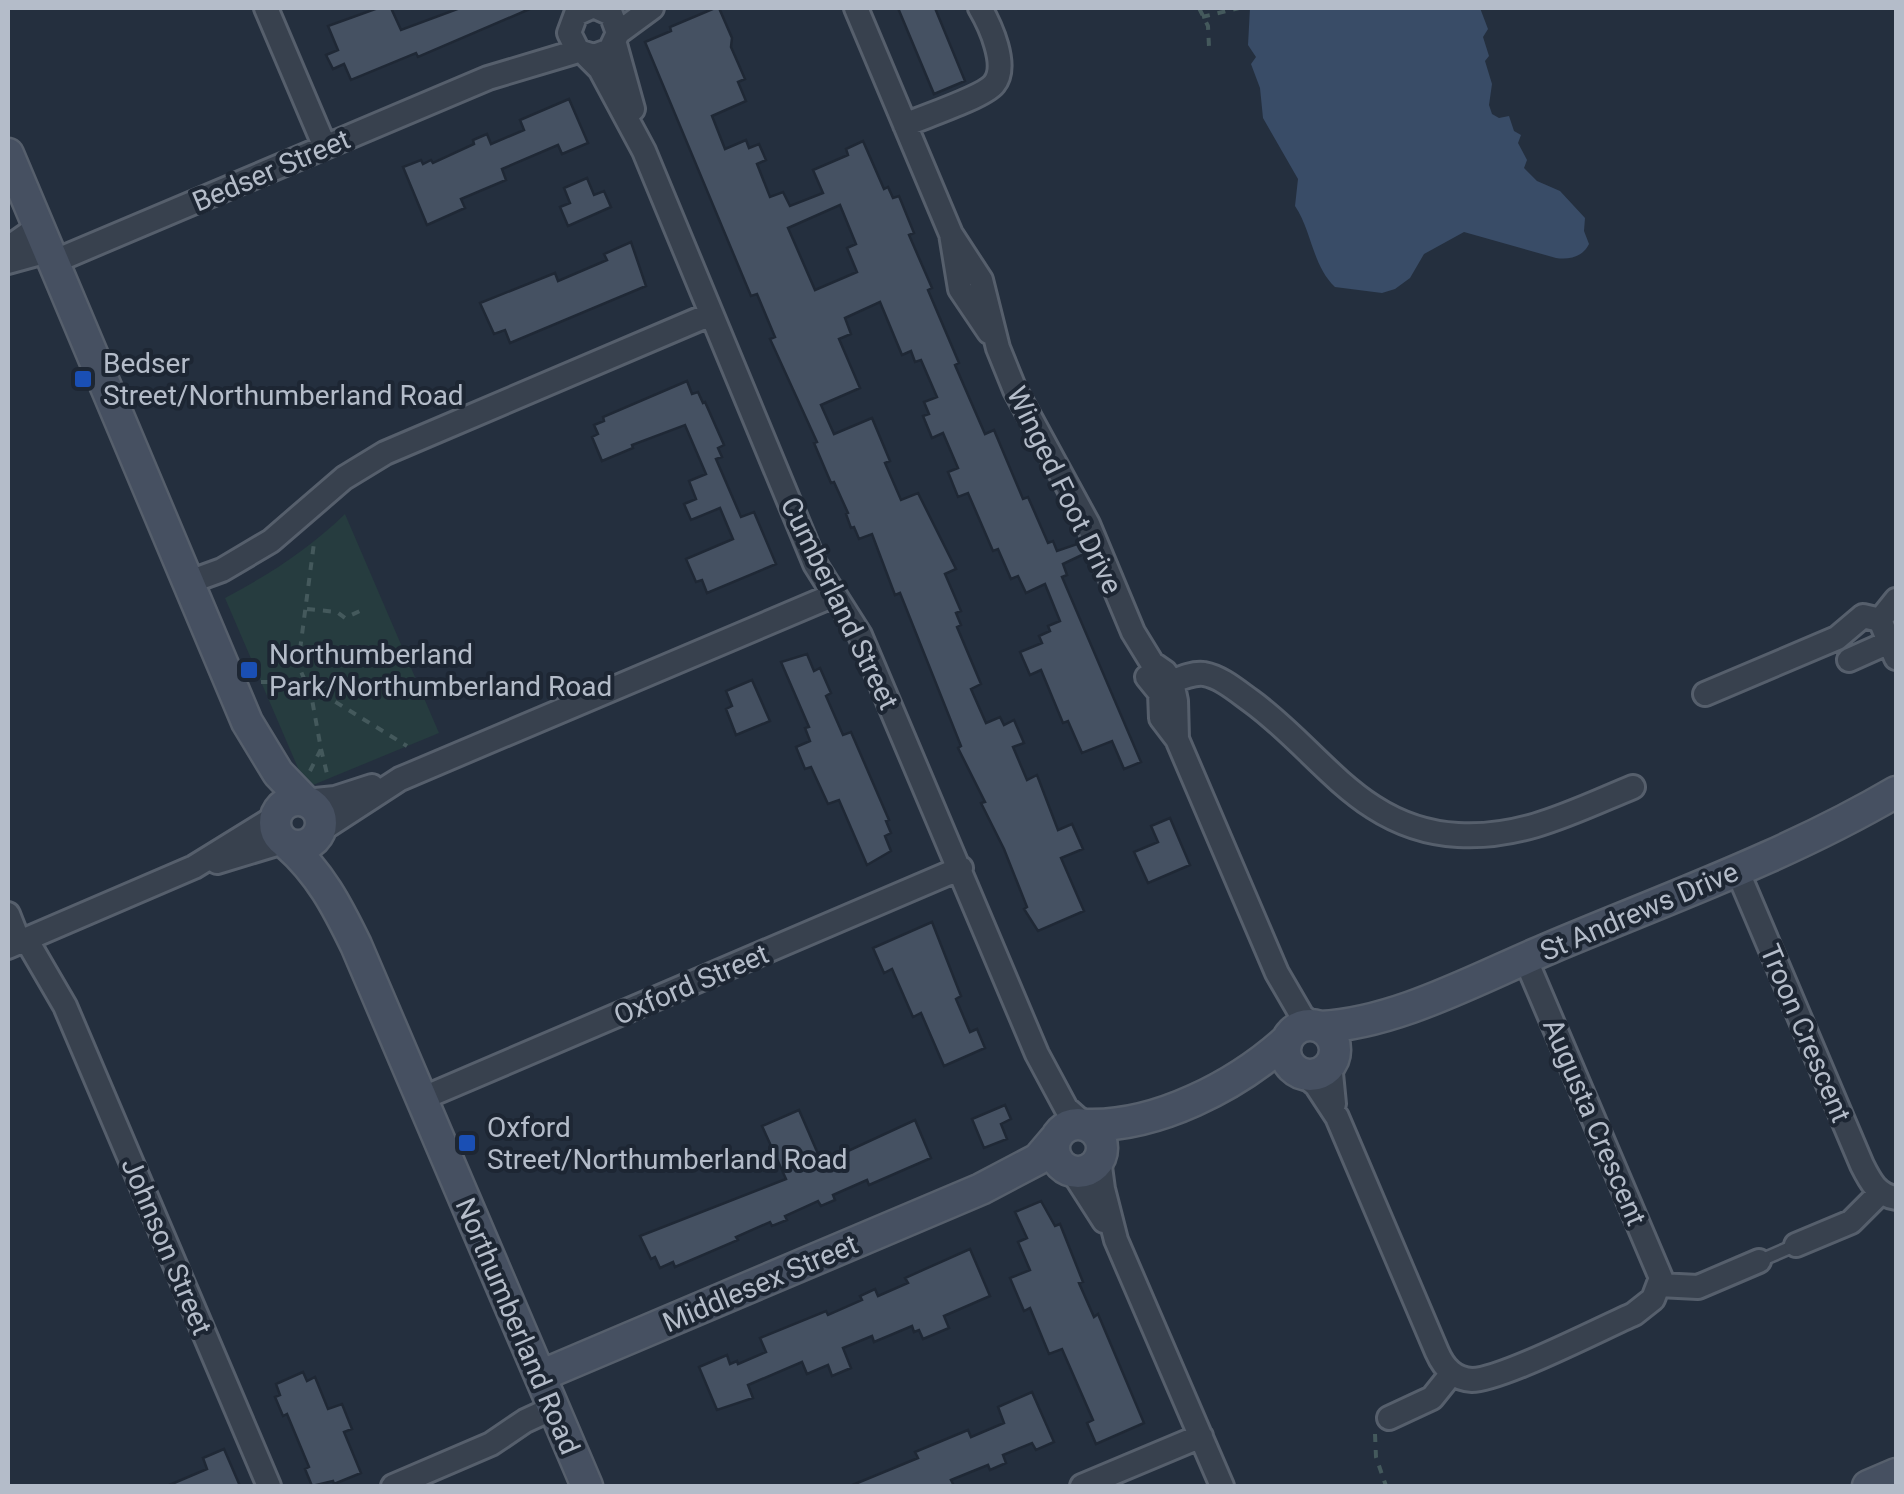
<svg xmlns="http://www.w3.org/2000/svg" width="1904" height="1494" font-family="Roboto,sans-serif">
<rect width="100%" height="100%" fill="#242f3e"/>
<path fill="#263c3f" d="M345,514L439,733L313,785L304,782L225,598C270,574 309,549 345,514Z"/>
<path fill="#394c67" d="M1250,8H1480L1488,29L1483,37L1489,56L1485,61L1492,84L1489,105L1492,114L1499,118L1509,116L1514,131L1521,135L1518,143L1527,160L1524,168L1537,181L1560,191L1585,218L1584,231L1589,244C1583,257 1569,260 1556,258L1464,232L1424,254L1410,278L1395,289L1382,293L1335,287C1312,265 1312,231 1295,206L1298,179L1263,118L1260,88L1251,64L1256,57L1248,45Z"/>
<path fill="#455162" stroke="#1f2835" stroke-width="2.5" fill-rule="evenodd" d="M378,8H391L401,30L460,8H532L418,57L416,53L351,80L344,64L333,69L326,55L338,50L328,26Z
M715,8H719L732,38L731,47L745,79L738,82L746,101L712,116L725,149L746,140L749,148L759,144L766,160L757,164L770,197L783,192L790,206L823,193L813,170L848,155L846,149L863,141L884,189L888,187L893,198L899,196L914,233L909,235L932,288L928,290L959,363L955,365L985,434L994,430L1023,499L1028,497L1048,543L1053,541L1057,551L1080,543L1084,554L1063,564L1067,575L1062,577L1141,762L1124,769L1112,741L1082,753L1068,721L1063,723L1041,670L1030,675L1020,652L1042,643L1039,636L1050,631L1048,626L1060,621L1045,584L1026,593L1018,576L1011,579L998,549L993,551L968,493L958,497L948,472L958,468L943,433L932,438L923,416L929,414L924,402L937,397L921,360L915,362L911,351L902,355L880,302L845,318L851,334L839,339L860,388L821,405L834,434L872,418L890,461L885,463L901,500L918,493L956,569L945,574L961,611L956,613L961,625L957,627L981,684L971,689L986,723L1000,717L1004,725L1014,720L1024,743L1013,747L1027,780L1037,775L1058,830L1072,824L1083,849L1061,858L1084,911L1038,931L1024,909L1027,907L1004,849L981,803L985,802L958,748L961,746L900,593L895,595L872,534L859,539L854,527L851,528L846,514L848,513L834,482L831,483L814,443L817,442L770,339L775,337L757,294L751,296L645,42L671,31L670,27ZM840,205L856,244L847,248L857,272L815,290L788,228Z
M898,8H935L965,81L934,94Z
M569,99L588,143L562,154L558,145L502,169L506,180L461,199L465,208L427,225L403,167L421,160L423,164L431,160L433,163L474,144L473,140L487,134L491,144L524,130L520,120Z
M587,178L594,195L604,191L611,207L568,226L560,207L570,203L564,188Z
M631,242L646,286L510,343L505,330L494,334L480,303L555,273L558,281L607,260L604,254Z
M687,381L692,394L698,392L703,403L705,402L724,445L718,448L722,457L716,459L741,517L754,512L776,564L707,593L702,580L696,582L686,559L733,539L720,508L691,520L684,504L696,499L689,481L706,474L685,425L632,445L633,448L602,461L592,437L598,434L594,425L604,421L603,417Z
M807,654L814,671L820,668L831,693L826,696L843,735L851,732L889,820L886,821L891,833L885,836L891,851L867,865L839,800L828,804L811,767L805,769L796,747L810,741L805,728L809,727L781,662Z
M752,680L770,721L736,735L726,709L732,706L726,691Z
M1170,818L1190,865L1148,883L1134,852L1158,842L1151,826Z
M932,922L961,996L956,999L970,1032L977,1029L985,1048L944,1066L921,1013L913,1017L892,969L884,973L873,948Z
M1005,1105L1011,1119L1001,1124L1007,1139L984,1148L972,1119Z
M799,1110L822,1163L915,1120L931,1158L869,1185L867,1180L833,1195L835,1200L821,1206L818,1201L785,1216L787,1220L772,1226L770,1222L736,1237L738,1240L675,1267L673,1262L660,1268L655,1257L651,1259L640,1236L786,1179L762,1126Z
M1041,1201L1055,1226L1060,1224L1083,1282L1079,1283L1094,1317L1098,1314L1144,1423L1096,1444L1087,1423L1093,1420L1062,1349L1049,1354L1030,1308L1024,1311L1010,1278L1030,1270L1018,1242L1027,1238L1015,1212Z
M970,1249L990,1296L944,1316L949,1328L923,1339L919,1330L914,1332L912,1326L874,1342L872,1336L843,1348L851,1368L832,1376L828,1365L807,1374L802,1362L748,1385L753,1398L717,1410L699,1367L727,1355L730,1364L737,1361L738,1364L766,1352L760,1338L826,1311L828,1315L862,1300L860,1296L875,1289L878,1296L908,1283L905,1278Z
M303,1372L307,1381L315,1377L328,1409L342,1404L352,1429L344,1432L361,1473L334,1484L333,1481L312,1486L305,1469L309,1467L287,1414L283,1416L275,1397L280,1395L276,1384Z
M1032,1392L1054,1442L1036,1450L1032,1443L1003,1455L1006,1463L990,1470L988,1465L951,1480L954,1486H850L918,1458L915,1452L968,1430L971,1437L1004,1423L998,1407Z
M224,1449L240,1486H167L207,1469L203,1458Z"/>
<g fill="none" stroke-linecap="round" stroke-linejoin="round">
<g stroke="#565f6c" stroke-width="16">
<path id="lane" d="M1759,1261L1796,1245"/>
</g>
<g stroke="#565f6c" stroke-width="28">
<path id="street" d="M266,8L325,147
M589,8L576,14L569,33L578,51L594,56L610,50L618,33L611,14L598,8
M856,8L951,234L960,289L989,332
M618,33L652,8
M615,44L633,109
M586,55L600,69L644,151L815,564L860,635L1037,1054L1066,1108L1084,1124
M905,125C923,117 984,97 994,84C1009,66 990,25 980,8
M951,234L981,280L998,348L1015,390L1088,524L1133,632L1152,663L1165,672L1172,682L1176,701L1177,739
M8,248L38,227
M8,262L48,251
M53,262L488,78L578,51
M189,582L222,570L271,541L344,478L385,453L711,314
M1880,620L1896,600
M1849,660L1896,639
M1147,677L1160,693L1161,718L1177,739L1277,973L1302,1016L1313,1025
M1160,686C1173,682 1190,672 1204,674C1221,677 1237,691 1251,701C1320,751 1361,830 1458,835C1522,839 1575,811 1633,787
M1705,694L1837,638L1863,616L1880,620L1896,658
M306,801L335,798L372,786
M320,831L400,779L834,595
M217,862L283,842
M1737,870L1862,1165C1870,1181 1877,1195 1896,1198
M8,914L19,942
M26,939L65,1006L269,1486
M8,947L194,867L275,817
M1330,1063L1334,1104
M1303,1074L1316,1085L1337,1117L1437,1352C1444,1368 1454,1379 1472,1380C1501,1380 1602,1328 1634,1314L1653,1299L1661,1278L1525,958
M421,1099L961,868
M1099,1159L1103,1189L1116,1240L1222,1486
M1072,1171L1104,1221
M1796,1245L1851,1222L1880,1193
M1659,1285L1698,1287L1759,1261
M1389,1418L1432,1398L1452,1373
M393,1486L491,1444L525,1421L553,1408
M1082,1486L1201,1436"/>
</g>
<g stroke="#565f6c" stroke-width="35">
<path id="secondary" d="M8,154L247,722L278,773L304,800
M275 823a23 23 0 1 1 46 0a23 23 0 1 1-46 0Z
M287,844C320,873 337,906 356,945L587,1486
M1285 1050a25 25 0 1 1 50 0a25 25 0 1 1-50 0Z
M1320,1027C1396,1024 1480,977 1550,948C1666,899 1787,856 1896,792
M1054 1148a24 24 0 1 1 48 0a24 24 0 1 1-48 0Z
M1087,1125C1157,1127 1236,1086 1287,1040
M540,1376L981,1189L1038,1159L1055,1139
M1868,1486L1896,1474"/>
</g>
<path stroke="#44595c" stroke-width="4" stroke-dasharray="8 8" stroke-linecap="butt" d="M1199,8L1208,26L1209,47
M1202,17L1239,8
M307,609L337,612L345,618L362,610
M261,682H303L407,746
M321,749L328,778
M310,771L321,749L311,694L298,665L314,543
M1375,1434L1376,1457L1386,1486"/>
<use href="#lane" stroke="#38414e" stroke-width="11"/>
<use href="#street" stroke="#38414e" stroke-width="22"/>
<use href="#secondary" stroke="#465061" stroke-width="30"/>
</g>
<g fill="#1a4fb4" stroke="#1d2633" stroke-width="4">
<rect x="73" y="369" width="20" height="20" rx="5"/>
<rect x="239" y="660" width="20" height="20" rx="5"/>
<rect x="457" y="1133" width="20" height="20" rx="5"/>
</g>
<g text-anchor="middle" stroke-width="8" stroke-linejoin="round" paint-order="stroke">
<g font-size="28" fill="#b4bcc9" stroke="#1d2633">
<text transform="translate(271 170) rotate(-23)" y="10">Bedser Street</text>
<text transform="translate(1065 490) rotate(64)" y="10">Winged Foot Drive</text>
<text transform="translate(840 603) rotate(64)" y="10">Cumberland Street</text>
<text transform="translate(1639 911) rotate(-23)" y="10">St Andrews Drive</text>
<text transform="translate(691 984) rotate(-23)" y="10">Oxford Street</text>
<text transform="translate(1806 1033) rotate(67)" y="10">Troon Crescent</text>
<text transform="translate(1595 1122) rotate(67)" y="10">Augusta Crescent</text>
<text transform="translate(167 1246) rotate(67)" y="10">Johnson Street</text>
<text transform="translate(760 1283) rotate(-23)" y="10">Middlesex Street</text>
<text transform="translate(518 1326) rotate(67)" y="10">Northumberland Road</text>
</g>
<g font-size="28" fill="#b4bcc9" stroke="#1d2633" text-anchor="start">
<text x="103" y="373">Bedser<tspan x="103" dy="32">Street/Northumberland Road</tspan></text>
<text x="269" y="664">Northumberland<tspan x="269" dy="32">Park/Northumberland Road</tspan></text>
<text x="487" y="1137">Oxford<tspan x="487" dy="32">Street/Northumberland Road</tspan></text>
</g>
</g>
<rect width="1904" height="1494" fill="none" stroke="#b4bcc9" stroke-width="20"/>
</svg>
